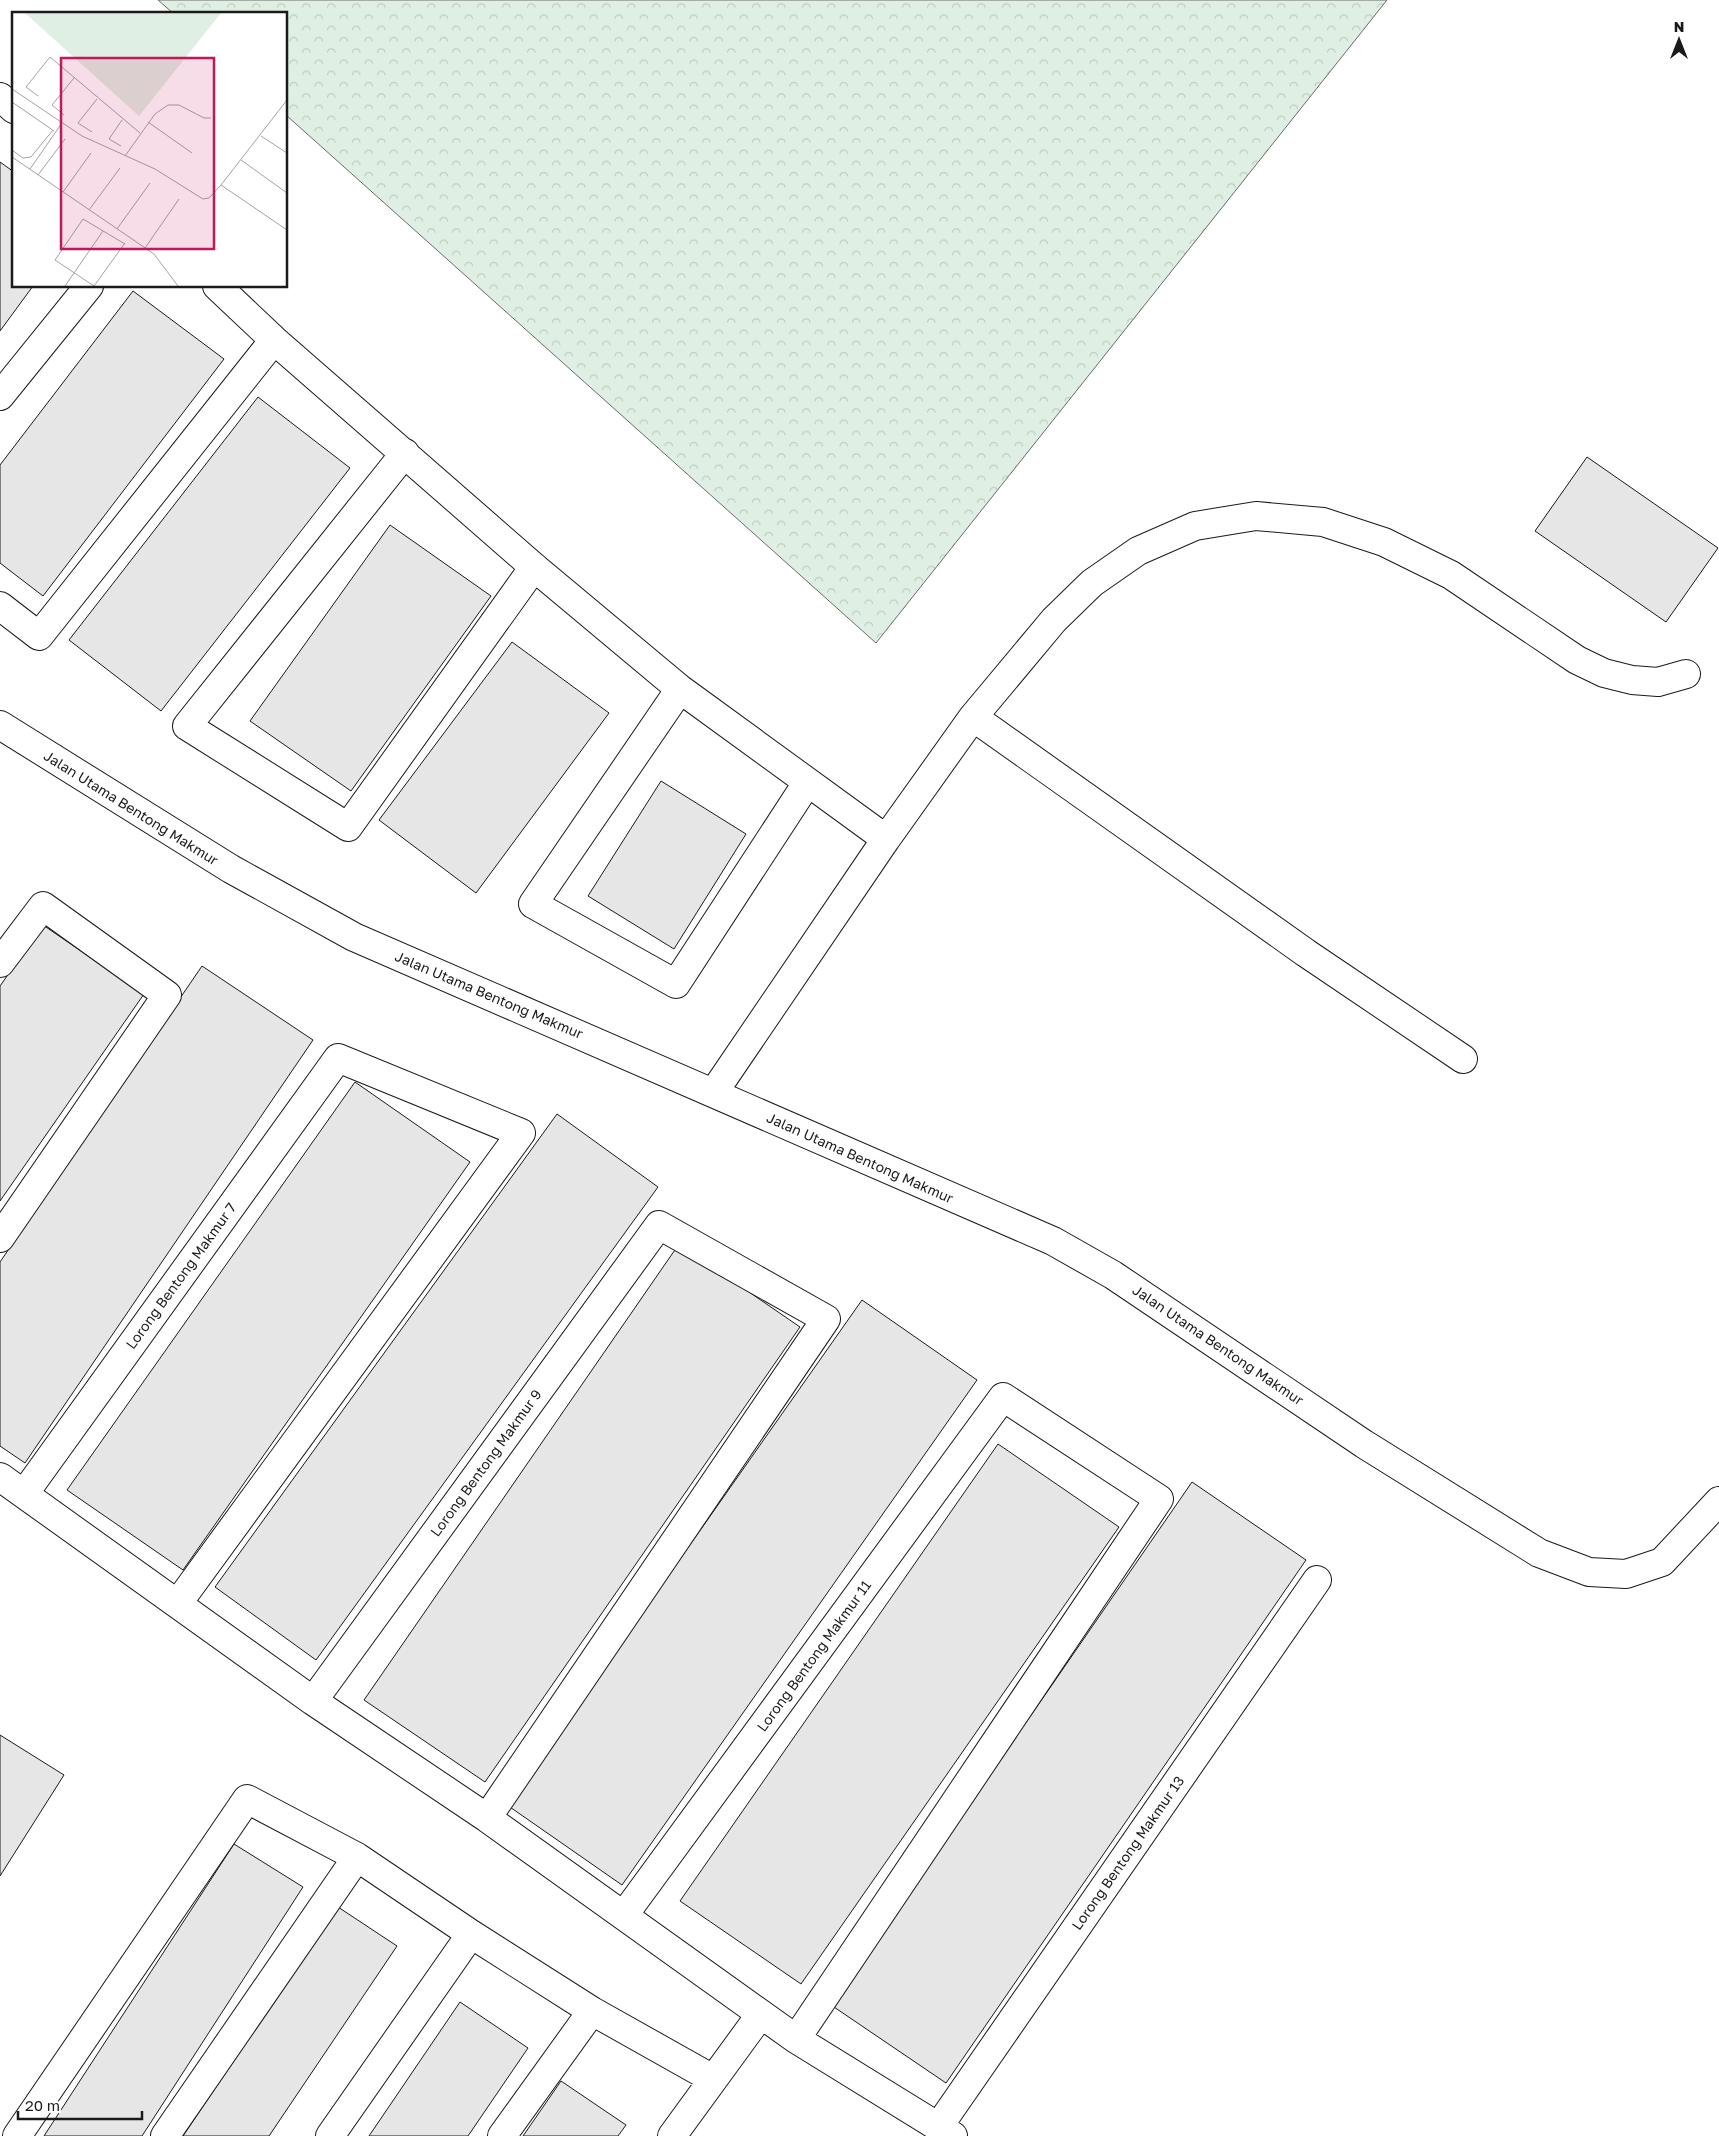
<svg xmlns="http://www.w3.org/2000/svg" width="1719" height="2136" font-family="'Golos Text',sans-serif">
<defs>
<pattern id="forest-crowns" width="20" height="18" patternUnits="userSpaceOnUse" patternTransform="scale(1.25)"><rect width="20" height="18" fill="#e0efe3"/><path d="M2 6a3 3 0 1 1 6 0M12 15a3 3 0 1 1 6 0" fill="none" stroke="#c0ccc2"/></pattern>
</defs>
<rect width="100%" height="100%" fill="#fff"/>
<path fill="url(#forest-crowns)" stroke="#6a6a6a" d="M158,0H1387L876,643L286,115V14H174Z"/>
<path fill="#e6e6e6" stroke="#1a1a1a" d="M0,162L14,172V286H33L0,331Z
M133,291L224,359L43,596L0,563V465Z
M258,397L350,468L161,711L69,640Z
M1587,457L1718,548L1666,622L1535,531Z
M390,525L491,596L351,791L250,721Z
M512,642L609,713L476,893L379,820Z
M661,781L746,834L674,949L588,896Z
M43,925L144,994L0,1201V986Z
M202,966L313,1040L25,1463L0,1446V1262Z
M355,1082L470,1162L183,1570L67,1490Z
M557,1114L658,1187L316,1660L215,1587Z
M679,1244L800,1327L485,1782L364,1700Z
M862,1300L977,1380L622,1885L507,1805Z
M998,1444L1119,1527L801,1984L680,1901Z
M1192,1482L1306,1560L946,2083L831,2005Z
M0,1735L64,1775L0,1876Z
M234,1844L303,1887L142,2136H44Z
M338,1907L397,1946L269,2136H183Z
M460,2002L528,2048L468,2136H369Z
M561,2081L626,2125L618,2136H523Z"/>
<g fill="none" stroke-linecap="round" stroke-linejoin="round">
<g stroke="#1a1a1a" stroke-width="30">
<path id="minor" d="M0,97L14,109
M217,286L274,340L534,567L680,689L886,839
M0,396L89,286
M405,453L187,726L348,827L534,567
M0,606L39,636L274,340
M680,689L533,904L676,984L807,783
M973,717L1306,953L1463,1059
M0,725L231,869L354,937L1053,1241L1113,1275L1364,1444L1539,1553L1589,1572L1626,1574L1662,1562L1719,1501
M0,963L43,906L167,995L0,1238
M714,1092L886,839L973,717L1054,620L1092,583L1138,551L1195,526L1256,516L1323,522L1384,542L1451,575L1577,660L1604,673L1632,680L1658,682L1686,674
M0,1477L313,1701L487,1818L761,2014L796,2039L953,2136
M24,1494L338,1058L521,1133L178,1603
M313,1701L659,1225L826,1319L487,1818
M624,1915L1003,1397L1159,1499L796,2039
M939,2126L1317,1580
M17,2136L247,1799L357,1857L471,1934L592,2011L713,2079
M165,2136L357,1857
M330,2136L471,1934
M502,2136L592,2011
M672,2136L761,2014"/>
</g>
<use href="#minor" stroke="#fff" stroke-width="28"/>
</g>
<g text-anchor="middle" stroke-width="4" stroke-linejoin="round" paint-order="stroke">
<g font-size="14" fill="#1a1a1a" stroke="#fff">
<text transform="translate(131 808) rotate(32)" y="5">Jalan Utama Bentong Makmur</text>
<text transform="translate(489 995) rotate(23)" y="5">Jalan Utama Bentong Makmur</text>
<text transform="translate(860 1158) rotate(24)" y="5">Jalan Utama Bentong Makmur</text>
<text transform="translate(181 1276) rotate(-54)" y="5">Lorong Bentong Makmur 7</text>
<text transform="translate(1218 1345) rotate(34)" y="5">Jalan Utama Bentong Makmur</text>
<text transform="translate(486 1463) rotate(-54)" y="5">Lorong Bentong Makmur 9</text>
<text transform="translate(814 1656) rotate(-54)" y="5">Lorong Bentong Makmur 11</text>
<text transform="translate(1128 1853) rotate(-55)" y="5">Lorong Bentong Makmur 13</text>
</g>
</g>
<g transform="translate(12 12)">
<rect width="275" height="275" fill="#fff"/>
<path d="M13,1H209L127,104Z" fill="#e0efe3"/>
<path fill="none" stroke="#a3a3a3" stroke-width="1" d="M0,77L70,124L143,157L191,187L197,186L209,173L275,88M26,84L14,75L38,45L128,121M0,90L42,119M52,103L40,93L62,66M136,110L180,141M80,120L66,111L85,87M249,124L275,141M109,134L97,127L110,108M0,138L11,146L19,145L41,118M113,144L143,102L156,93H167L192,106H199M0,145L142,242L166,274M229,148L275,181M18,157L50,111M26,163L53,127M209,173L275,218M51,180L79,141M77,198L108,156M105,217L138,171M133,236L167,187M53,274L91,219M82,274L43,248L71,207L113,232M82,274L113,231"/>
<path fill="#c2185b" fill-opacity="0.15" stroke="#c2185b" stroke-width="2.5" d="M49,46H202V237H49Z"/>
<rect width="275" height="275" fill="none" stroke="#1a1a1a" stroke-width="2.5"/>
</g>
<g transform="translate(1679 40)" stroke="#ffffff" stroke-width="4" paint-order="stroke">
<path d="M0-4L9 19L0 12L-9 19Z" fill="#1a1a1a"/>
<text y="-8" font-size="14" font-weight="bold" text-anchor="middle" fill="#1a1a1a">N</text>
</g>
<path d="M18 2111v8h124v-8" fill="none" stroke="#1a1a1a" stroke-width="2.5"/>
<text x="25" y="2111" font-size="15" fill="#1a1a1a" stroke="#ffffff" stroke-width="4" paint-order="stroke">20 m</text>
</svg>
